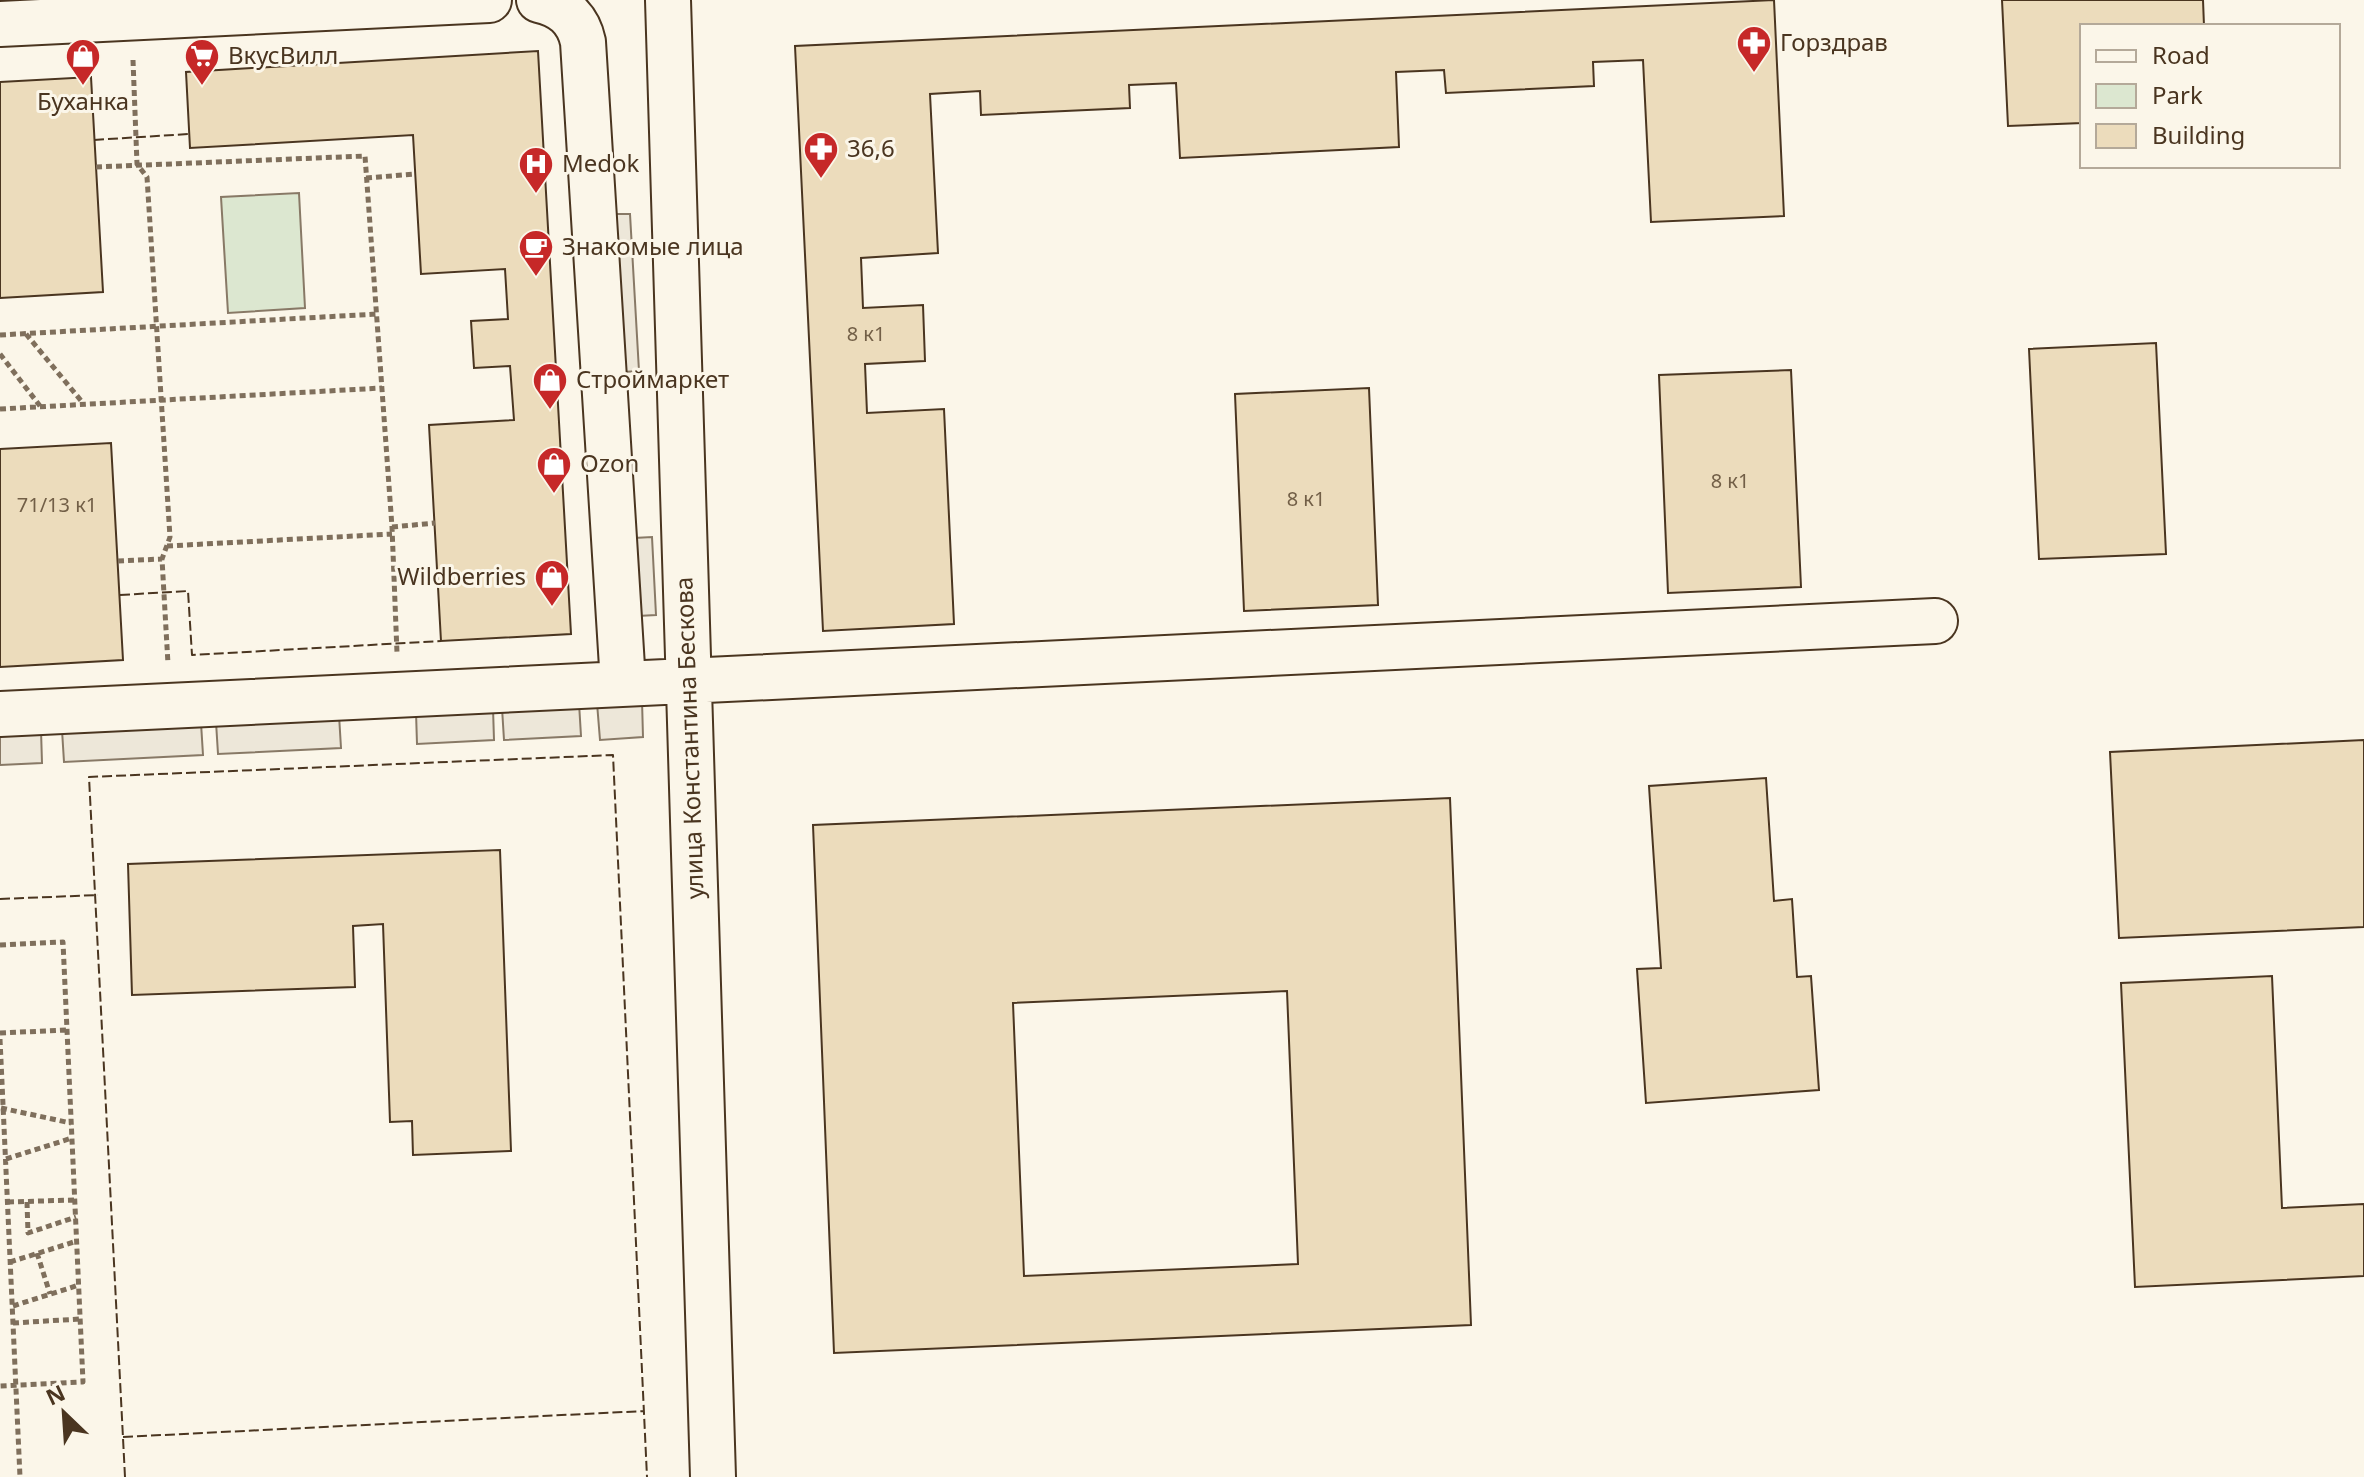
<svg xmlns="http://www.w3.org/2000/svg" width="2364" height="1477" font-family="'Noto Sans',sans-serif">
<rect width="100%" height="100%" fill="#fbf6e9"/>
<path fill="#dce7d0" stroke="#887966" stroke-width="2" d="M299,193L305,308L228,313L221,197Z"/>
<path fill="#ede7d9" stroke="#887966" stroke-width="2" d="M613,214H630L639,371L623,372Z
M652,537L656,615L638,616L634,538Z
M642,700L643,737L600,740L597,703Z
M579,703L581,736L504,740L502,708Z
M493,708L494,740L417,744L416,712Z
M339,715L341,748L218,754L216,722Z
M201,723L203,755L64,762L62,730Z
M41,730L42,763L0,765V733Z"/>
<path fill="#ecdcbc" stroke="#4a3520" stroke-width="2" fill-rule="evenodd" d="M1774,0L1784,216L1651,222L1643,60L1593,62L1594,86L1446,93L1444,70L1396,72L1399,147L1180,158L1176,83L1129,85L1130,108L981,115L980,91L930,94L938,253L861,258L863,308L923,305L925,361L865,364L867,413L944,409L954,624L823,631L795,46Z
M2002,0H2203L2204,26H2082V123L2008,126Z
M538,51L571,634L441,641L429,425L514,420L510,366L474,368L471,321L508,319L505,269L421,274L413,135L190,148L186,72Z
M91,77L103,292L0,298V82Z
M2156,343L2166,554L2039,559L2029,349Z
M1791,370L1801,587L1668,593L1659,375Z
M1369,388L1378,605L1244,611L1235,394Z
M111,443L123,660L0,667V449Z
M2364,740V927L2119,938L2110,752Z
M1766,778L1774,901L1792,899L1797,977L1811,976L1819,1090L1646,1103L1637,969L1661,968L1649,786Z
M1450,798L1471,1325L834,1353L813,825ZM1287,991L1298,1264L1024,1276L1013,1003Z
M500,850L511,1151L413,1155L412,1121L390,1122L383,924L353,926L355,987L132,995L128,864Z
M2272,976L2282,1208L2364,1204V1276L2135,1287L2121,983Z"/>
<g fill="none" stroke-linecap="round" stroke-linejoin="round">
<g stroke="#4a3520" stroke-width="48">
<path id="minor" d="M539,0C562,5 578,18 583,42L623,683
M668,0L713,1477
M0,24L489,0
M0,714L1935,621"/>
</g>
<path stroke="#7f6f5c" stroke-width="5" stroke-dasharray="6 4" stroke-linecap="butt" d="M133,60L137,164L147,177L170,537L162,559L168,664
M96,167L365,156L392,527L397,653
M366,178L415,174
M26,334L83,403
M0,335L377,314
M0,354L40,406
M0,409L382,388
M392,527L435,523
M167,546L392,534
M118,561L162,559
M0,945L63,942L83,1382L0,1386
M0,1033L67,1030
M0,1039L20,1477
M1,1108L71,1123
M6,1159L72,1138
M8,1202L74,1200
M27,1202L28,1233L76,1217
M37,1253L50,1294
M10,1262L77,1241
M13,1306L79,1285
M13,1323L80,1319"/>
<use href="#minor" stroke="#fbf6e9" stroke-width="44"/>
<path stroke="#4a3520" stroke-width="2" stroke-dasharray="10 4" stroke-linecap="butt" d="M94,140L189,134
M120,595L188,591L192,655L441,641
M0,899L98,895
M123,1437L644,1411
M125,1477L89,777L613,755L647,1477"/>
</g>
<defs>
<g id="pharmacy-pin" transform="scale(1.8)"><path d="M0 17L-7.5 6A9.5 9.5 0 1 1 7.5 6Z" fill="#c62828" stroke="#fbf6e9"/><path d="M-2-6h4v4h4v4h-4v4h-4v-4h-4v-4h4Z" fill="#fff"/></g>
<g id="shop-pin" transform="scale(1.8)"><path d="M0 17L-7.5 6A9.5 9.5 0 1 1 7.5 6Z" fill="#c62828" stroke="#fbf6e9"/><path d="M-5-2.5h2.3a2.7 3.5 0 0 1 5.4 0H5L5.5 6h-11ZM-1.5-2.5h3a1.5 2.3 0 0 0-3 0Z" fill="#fff"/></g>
<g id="supermarket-pin" transform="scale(1.8)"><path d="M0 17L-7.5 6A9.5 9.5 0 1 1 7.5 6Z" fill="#c62828" stroke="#fbf6e9"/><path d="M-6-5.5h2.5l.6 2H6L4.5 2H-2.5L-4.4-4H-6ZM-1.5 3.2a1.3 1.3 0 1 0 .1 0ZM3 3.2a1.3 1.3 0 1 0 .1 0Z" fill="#fff"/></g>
<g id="hospital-pin" transform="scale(1.8)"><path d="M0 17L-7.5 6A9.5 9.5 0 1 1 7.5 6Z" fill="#c62828" stroke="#fbf6e9"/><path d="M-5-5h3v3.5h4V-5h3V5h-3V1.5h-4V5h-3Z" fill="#fff"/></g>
<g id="cafe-pin" transform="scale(1.8)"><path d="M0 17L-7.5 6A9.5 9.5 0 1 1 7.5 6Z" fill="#c62828" stroke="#fbf6e9"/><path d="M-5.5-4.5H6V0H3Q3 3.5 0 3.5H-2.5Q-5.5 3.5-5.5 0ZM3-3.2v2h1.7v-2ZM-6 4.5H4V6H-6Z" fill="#fff"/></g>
</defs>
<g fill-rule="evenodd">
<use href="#pharmacy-pin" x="1754" y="43"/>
<use href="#shop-pin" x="83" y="56"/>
<use href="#supermarket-pin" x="202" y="56"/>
<use href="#pharmacy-pin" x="821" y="149"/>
<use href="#hospital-pin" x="536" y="164"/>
<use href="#cafe-pin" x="536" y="247"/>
<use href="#shop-pin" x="550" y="380"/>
<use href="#shop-pin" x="554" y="464"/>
<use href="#shop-pin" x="552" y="577"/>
</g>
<g text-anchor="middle" stroke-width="6" stroke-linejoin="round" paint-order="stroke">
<g font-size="20" fill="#725f47">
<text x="866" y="341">8 к1</text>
<text x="1730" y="488">8 к1</text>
<text x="1306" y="506">8 к1</text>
<text x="57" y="512">71/13 к1</text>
</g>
<g font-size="24" fill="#4a3520" stroke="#fbf6e9" text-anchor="start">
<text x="1780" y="51">Горздрав</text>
<text x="228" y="64">ВкусВилл</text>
<text x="83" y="110" text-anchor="middle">Буханка</text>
<text x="847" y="157">36,6</text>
<text x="562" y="172">Medok</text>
<text x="562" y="255">Знакомые лица</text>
<text x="576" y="388">Строймаркет</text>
<text x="580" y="472">Ozon</text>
<text x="526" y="585" text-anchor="end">Wildberries</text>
</g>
<g font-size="24" fill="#4a3520" stroke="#fbf6e9">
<text transform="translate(690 738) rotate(-92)" y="8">улица Константина Бескова</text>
</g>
</g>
<rect x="2080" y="24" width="260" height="144" fill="#fbf6e9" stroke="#b4a999" stroke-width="2"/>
<rect x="2096" y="50" width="40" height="12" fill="#fbf6e9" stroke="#b4a999" stroke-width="2"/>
<text x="2152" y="64" font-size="24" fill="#4a3520">Road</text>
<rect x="2096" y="84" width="40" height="24" fill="#dce7d0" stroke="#b4a999" stroke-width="2"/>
<text x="2152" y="104" font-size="24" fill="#4a3520">Park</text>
<rect x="2096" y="124" width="40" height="24" fill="#ecdcbc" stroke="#b4a999" stroke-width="2"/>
<text x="2152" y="144" font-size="24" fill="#4a3520">Building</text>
<g transform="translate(64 1413) rotate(335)" stroke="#fbf6e9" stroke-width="6" paint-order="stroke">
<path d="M0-6L14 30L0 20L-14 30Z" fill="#4a3520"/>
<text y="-12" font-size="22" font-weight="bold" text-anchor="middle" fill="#4a3520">N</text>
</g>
</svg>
